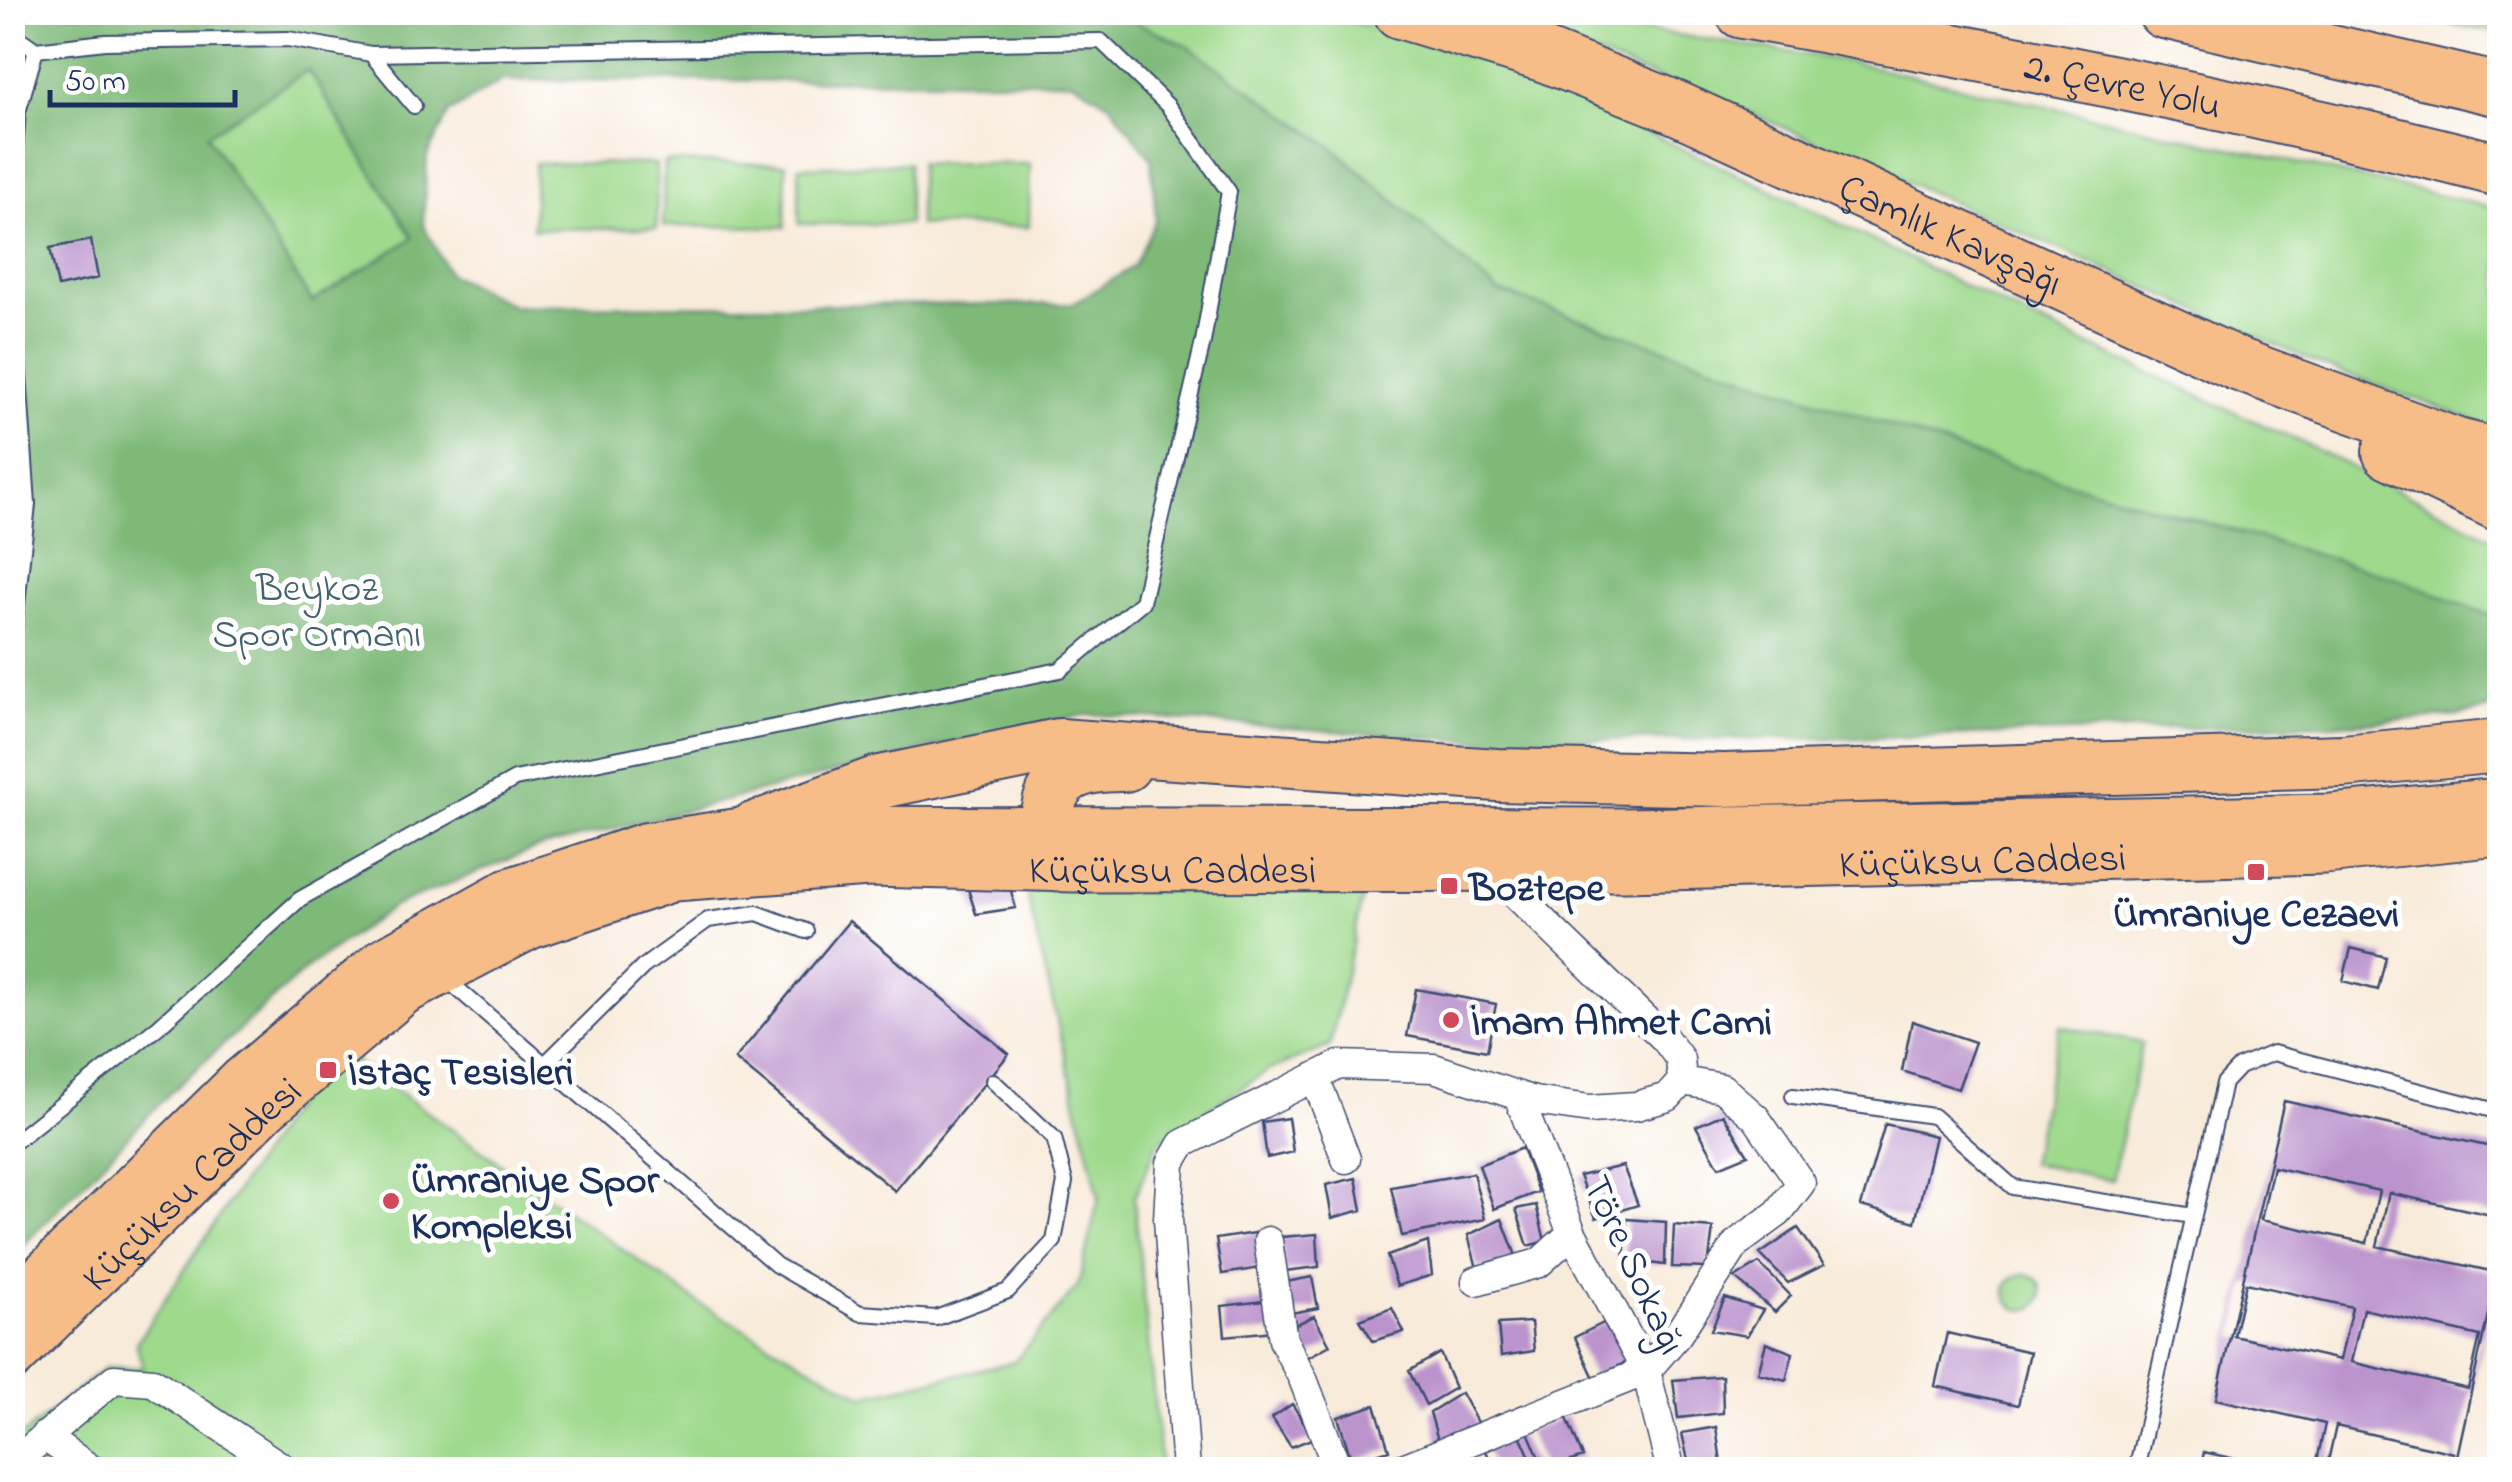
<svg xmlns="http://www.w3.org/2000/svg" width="2512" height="1482" font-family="'Indie Flower',sans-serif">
<rect width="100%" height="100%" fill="#fff"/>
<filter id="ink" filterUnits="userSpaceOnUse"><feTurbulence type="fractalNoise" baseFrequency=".01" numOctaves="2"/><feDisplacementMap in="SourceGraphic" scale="20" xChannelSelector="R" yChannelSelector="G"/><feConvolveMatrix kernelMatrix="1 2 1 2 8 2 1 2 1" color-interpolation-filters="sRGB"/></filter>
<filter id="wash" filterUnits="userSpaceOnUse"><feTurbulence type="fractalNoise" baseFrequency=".0048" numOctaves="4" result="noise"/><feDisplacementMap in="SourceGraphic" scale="40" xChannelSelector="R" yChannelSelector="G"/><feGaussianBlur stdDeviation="2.25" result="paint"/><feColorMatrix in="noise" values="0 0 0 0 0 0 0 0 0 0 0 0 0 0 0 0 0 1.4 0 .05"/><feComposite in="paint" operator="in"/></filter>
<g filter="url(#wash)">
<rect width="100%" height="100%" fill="#f8ebda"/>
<path fill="#9ed98c" stroke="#5c8475" stroke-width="2.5" d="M1115,13H1302L1358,23L1506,67L1765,187L2035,321L2311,447L2499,541V619L2396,578L1974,455L1497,291L1331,146L1186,45Z
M1484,13H1534L1848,61L2499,209V429L2324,366L1760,117Z
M2391,13H2499V33Z
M308,70L414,238L312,302L206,134Z
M664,162L786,164L785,227L663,226Z
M535,163L656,164L657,228L533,229Z
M908,163V224H799V167Z
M919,163L1030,164L1029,227L919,225Z
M1024,882L1365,885L1330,1046L1269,1070L1159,1141L1134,1198L1161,1469L13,1470L12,1444L106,1367L143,1368L136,1343L298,1098L346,1055L700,1304L863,1396L1014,1362L1078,1286L1099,1197Z
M2060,1026L2142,1043L2112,1180L2030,1163Z
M2006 1292a18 18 0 1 1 36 0a18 18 0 1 1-36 0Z"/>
<path fill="#7eb978" stroke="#4c746b" stroke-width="2.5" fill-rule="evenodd" d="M13,13H1115L1186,45L1331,146L1497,291L1974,455L2396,578L2499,619V707L2457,716L2364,723L1867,738L1477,741L1089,714L931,748L535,849L394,906L308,967L170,1093L13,1256ZM308,70L413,238L312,302L207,135ZM503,80L1072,81L1110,104L1151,159L1156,219L1134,266L1073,304L514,306L449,274L423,224L427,156L449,113Z"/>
<g id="blocks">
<path fill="#bc94cd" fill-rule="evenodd" d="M91,240L98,278L58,287L50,248Z
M1007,878L1016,908L976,914L968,889Z
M849,921L1009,1054L895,1191L735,1059Z
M2351,948L2386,957L2378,990L2343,981Z
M1416,989L1496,1004L1487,1051L1407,1036Z
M1912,1021L1975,1042L1958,1089L1902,1071Z
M2284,1101L2500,1149V1217L2389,1193L2377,1246L2495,1272L2500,1259L2454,1470H2450L2454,1453L2336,1426L2326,1470H2315L2325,1424L2216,1399ZM2273,1167L2379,1191L2367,1243L2261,1220ZM2246,1283L2352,1307L2340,1360L2234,1336ZM2363,1309L2480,1336L2468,1389L2351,1362Z
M1723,1114L1748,1155L1719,1167L1696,1126Z
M1288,1118L1293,1152L1267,1158L1262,1122Z
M1885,1124L1935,1136L1915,1222L1861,1206Z
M1522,1148L1538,1192L1494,1209L1479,1165Z
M1623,1166L1638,1205L1596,1218L1579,1176Z
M1473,1173L1485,1219L1402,1236L1391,1187Z
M1356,1178L1362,1210L1332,1218L1326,1185Z
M1536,1205L1545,1241L1528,1246L1516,1209Z
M1502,1219L1518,1261L1477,1268L1468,1235Z
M1627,1219L1666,1222L1665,1265L1624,1260Z
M1674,1225L1713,1228L1708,1268L1672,1267Z
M1798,1228L1824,1265L1788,1283L1760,1254Z
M1261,1232L1267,1267L1222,1274L1216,1239Z
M1317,1234L1319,1267L1284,1271L1281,1237Z
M1428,1242L1432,1275L1397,1286L1387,1256Z
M1759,1263L1791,1296L1775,1312L1735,1278Z
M1312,1277L1318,1308L1286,1314L1281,1283Z
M1725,1298L1763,1310L1747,1336L1711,1330Z
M1280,1299L1284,1330L1225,1336L1222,1306Z
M1392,1308L1404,1332L1373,1341L1360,1320Z
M1314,1316L1330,1345L1299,1362L1284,1330Z
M1610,1320L1632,1359L1594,1378L1575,1337Z
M1531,1322L1534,1351L1501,1356L1498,1324Z
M1947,1333L2030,1352L2018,1405L1935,1386Z
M1766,1343L1793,1353L1786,1380L1758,1373Z
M1440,1353L1455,1388L1426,1405L1409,1371Z
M1722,1376L1723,1413L1678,1418L1673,1380Z
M1461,1393L1479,1426L1439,1444L1430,1412Z
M1292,1404L1314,1438L1291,1447L1272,1418Z
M1375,1405L1389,1450L1352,1462L1338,1417Z
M1566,1416L1583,1457L1544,1470L1528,1432Z
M1716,1427L1722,1470H1690L1682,1433Z
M1520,1435L1536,1470H1495L1486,1451Z
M2204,1452L2275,1468V1470H2200Z"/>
</g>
</g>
<g filter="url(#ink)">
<use href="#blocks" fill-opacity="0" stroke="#3c4b71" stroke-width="2.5"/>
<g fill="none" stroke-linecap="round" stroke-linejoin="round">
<g stroke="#3c4b71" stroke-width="18">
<path id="service" d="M12,33L36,50L105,42L288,39L371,54L1101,41L1168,106L1229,192L1203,342L1142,602L1060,670L515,779L300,899L158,1027L12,1144
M371,54L414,106
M12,192L18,112L36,50
M12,273L28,504L12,650
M444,977L776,1265L860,1313L936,1318L1008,1291L1054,1241L1065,1182L1054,1138L993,1081
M545,1064L643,967L708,920L757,913L806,931
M1793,1096L1933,1116L2013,1187L2193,1216
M2136,1470L2224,1083L2239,1067L2273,1053L2500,1112"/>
</g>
<g stroke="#3c4b71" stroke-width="31">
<path id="minor" d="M1315,1077L1346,1159
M1518,1096L1572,1233L1646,1371L1671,1470
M1268,1241L1283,1340L1303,1379L1338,1470
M1476,1281L1539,1263L1572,1233
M44,1436L92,1470
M12,1464L114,1379L153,1382L286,1470
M1186,1470L1168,1219L1171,1163L1182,1144L1339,1065L1434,1068L1534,1101L1590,1109L1636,1106L1668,1097L1682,1081L1680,1059L1665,1039L1515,894L1505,868
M1398,1470L1646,1371L1678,1334L1737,1243L1778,1213L1801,1183L1756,1118L1722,1088L1682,1081"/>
</g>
<g stroke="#3c4b71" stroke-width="49">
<g id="primary">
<path d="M12,1306L242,1080L383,961L509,891L644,846L753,829L1624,831L2331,817L2500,801"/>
<path id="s1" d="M12,1358L267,1107L403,992L530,926L674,878L869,864L1074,869L1624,868L2325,851L2500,833"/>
</g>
</g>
<g stroke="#3c4b71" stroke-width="56">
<g id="motorway">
<path id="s2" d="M1400,12L1546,56L1677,108L2237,364L2457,445L2500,456"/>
<path id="s3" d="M1742,12C1997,56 2249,106 2500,170"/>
<path d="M2164,12L2500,90"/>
<path d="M2389,452L2500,505"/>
<path d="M1046,828C1046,775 1078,764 1125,765"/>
<path d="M753,829L876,783L1059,745L1497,775L1724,780L2343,761L2500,746"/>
</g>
</g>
<use href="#service" stroke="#fff" stroke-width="14"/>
<use href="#minor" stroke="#fff" stroke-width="28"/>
<use href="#primary" stroke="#f7bd88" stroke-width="45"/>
<use href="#motorway" stroke="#f7bd88" stroke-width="52"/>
</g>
</g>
<g fill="#d1495b" stroke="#fff" stroke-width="4">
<rect x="2246" y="862" width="20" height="20" rx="5"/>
<rect x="1439" y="876" width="20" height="20" rx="5"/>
<circle cx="1451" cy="1020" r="10"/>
<rect x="318" y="1060" width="20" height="20" rx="5"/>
<circle cx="391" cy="1201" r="10"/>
</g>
<g text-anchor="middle" stroke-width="10" stroke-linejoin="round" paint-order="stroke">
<g font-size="40" fill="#1b2f5e" stroke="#fff">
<text dy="14" stroke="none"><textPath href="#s3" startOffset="388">2. Çevre Yolu</textPath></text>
<text dy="14" stroke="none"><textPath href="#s2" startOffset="595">Çamlık Kavşağı</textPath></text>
<text dy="14" stroke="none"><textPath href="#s1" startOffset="2140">Küçüksu Caddesi</textPath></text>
<text dy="14" stroke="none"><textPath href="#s1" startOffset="1330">Küçüksu Caddesi</textPath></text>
<text dy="14" stroke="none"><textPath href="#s1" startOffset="250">Küçüksu Caddesi</textPath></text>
<text transform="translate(1636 1264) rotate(65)" y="14">Töre Sokağı</text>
</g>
<g font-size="40" fill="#42626c" stroke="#fff">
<text x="317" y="600">Beykoz<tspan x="317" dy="46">Spor Ormanı</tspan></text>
</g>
<g font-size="40" font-weight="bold" fill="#1b2f5e" stroke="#fff" text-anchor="start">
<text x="1469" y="900">Boztepe</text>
<text x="2256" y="926" text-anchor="middle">Ümraniye Cezaevi</text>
<text x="1471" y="1034">İmam Ahmet Cami</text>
<text x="348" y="1084">İstaç Tesisleri</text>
<text x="411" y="1192">Ümraniye Spor<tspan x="411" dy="46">Kompleksi</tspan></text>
</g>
</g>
<rect width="2512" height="1482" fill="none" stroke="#fff" stroke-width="50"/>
<path d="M50 90v15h185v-15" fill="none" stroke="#1b2f5e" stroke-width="5"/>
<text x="65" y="90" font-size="30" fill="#1b2f5e" stroke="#ffffff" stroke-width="8" paint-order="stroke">50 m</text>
</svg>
